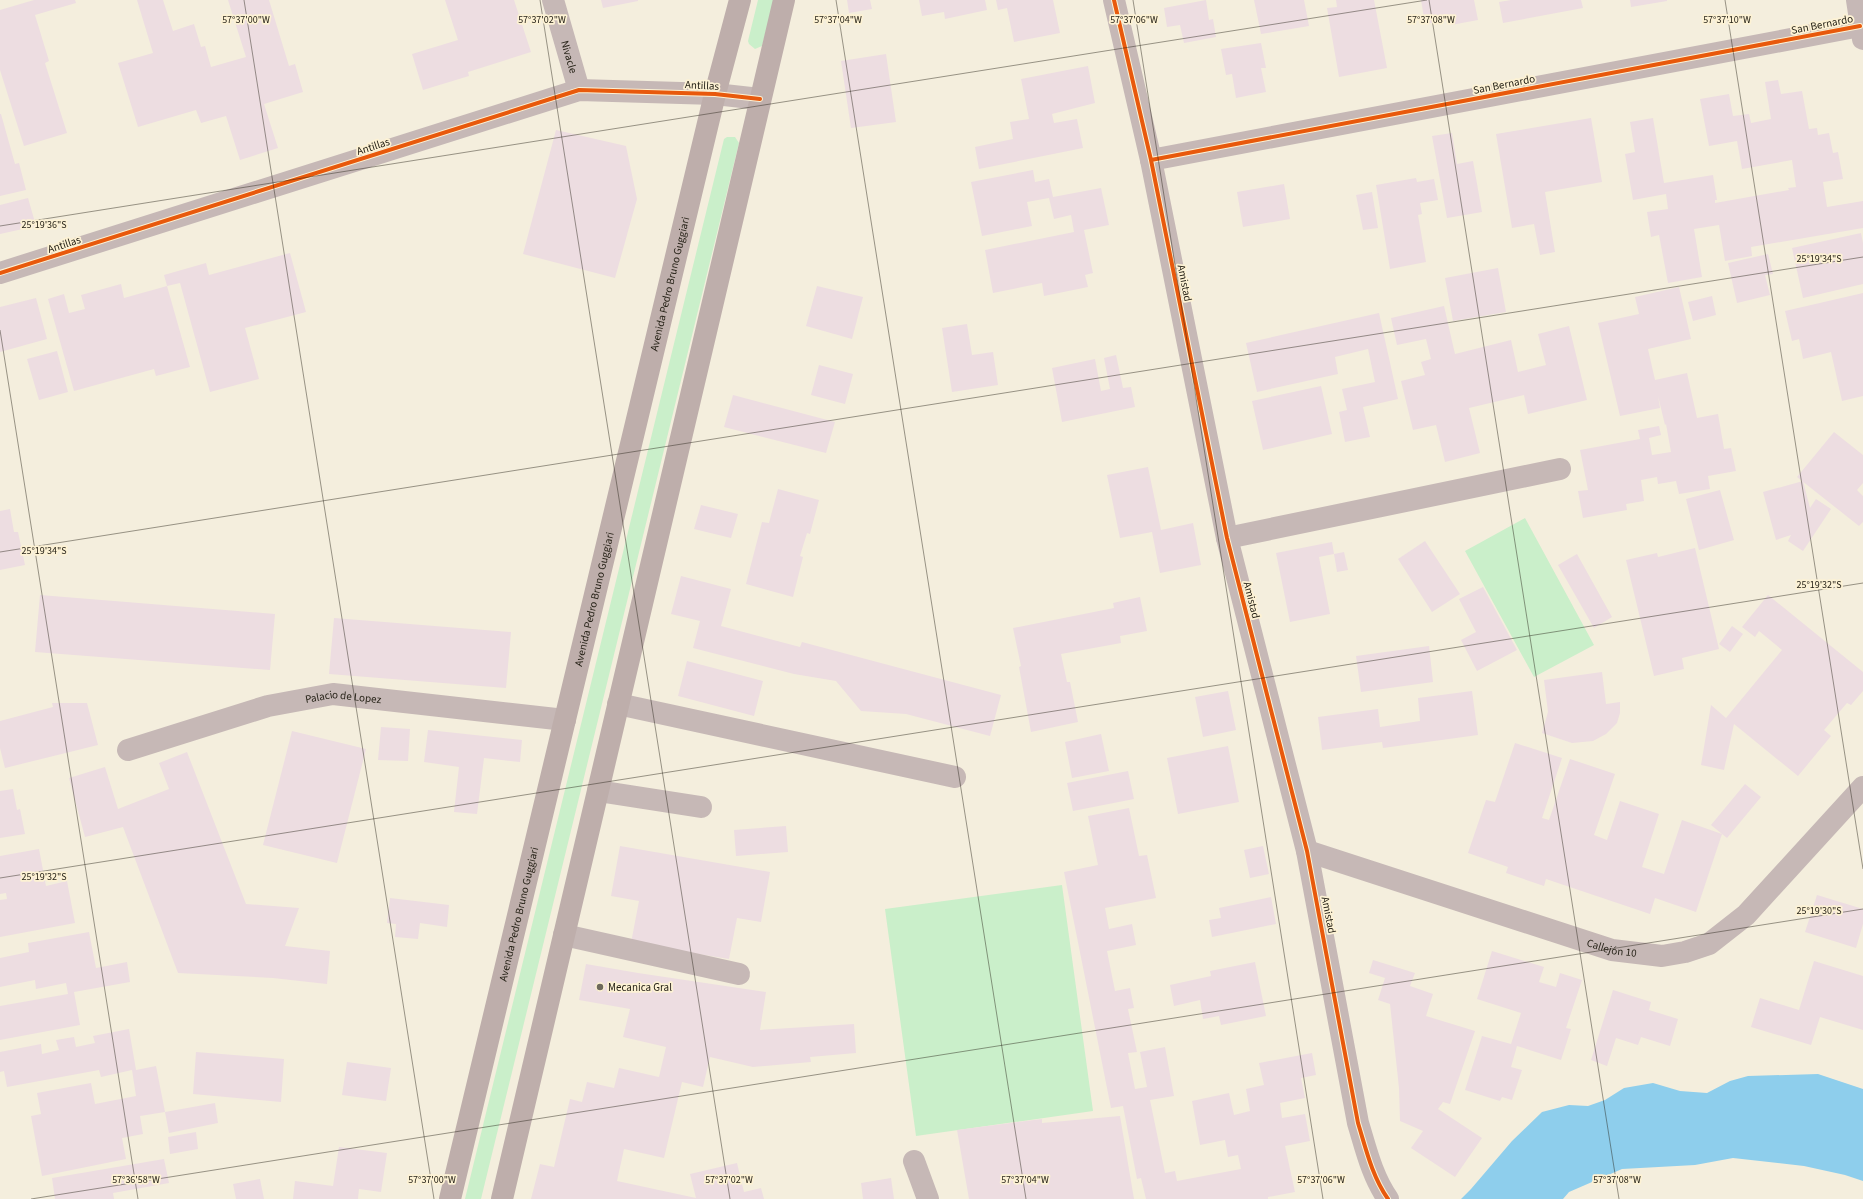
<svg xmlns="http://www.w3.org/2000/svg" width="1863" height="1199" font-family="'Source Sans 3',sans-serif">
<rect width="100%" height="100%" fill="#f4eedd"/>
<path fill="#caefca" d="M758,0H774L762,46L755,49L749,44L748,41Z
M727,137H735L739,143L481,1199H465L724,139Z
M1525,518L1594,645L1534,677L1465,551Z
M1062,885L1093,1111L916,1136L885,909Z"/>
<path fill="#8eceec" d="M1818,1074L1863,1089V1181L1845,1175L1804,1166L1733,1158L1695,1165L1622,1169L1569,1192L1563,1199H1461L1471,1189L1512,1141L1542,1112L1569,1105L1588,1106L1605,1100L1624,1088L1653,1083L1680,1091L1707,1093L1730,1081L1748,1076Z"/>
<path fill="#eddde1" d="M34,0H75L76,3L35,15L49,61L45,63L67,133L24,146L0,70V10Z
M137,0H163L173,31L194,24L201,47L205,46L211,67L246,57L228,0H269L289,66L295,64L303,92L264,104L278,148L240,160L226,116L201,123L196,110L138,127L118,63L153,53Z
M445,0H514L531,52L468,72L469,76L423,90L412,54L458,40Z
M601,0H638V1L603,8Z
M847,0H870L872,9L849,13Z
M919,0H985L987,10L945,19L944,12L922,16Z
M996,0H1053L1060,33L1014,42L1007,8L998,10Z
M1206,0L1209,20L1213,19L1216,37L1184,43L1180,25L1167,27L1164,8Z
M1254,0H1304L1309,26L1261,34Z
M1336,0H1374L1387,68L1339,77L1327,8L1337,7Z
M1421,0H1474L1478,20L1451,25L1450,20L1425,24Z
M1511,0H1581L1583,8L1503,23L1499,2Z
M1630,0H1667V1L1631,7Z
M1261,43L1266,68H1261L1266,92L1236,98L1232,74L1226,75L1221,49Z
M886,54L896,122L851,128L841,61Z
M1088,66L1095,103L1052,114L1054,123L1077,119L1083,148L979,169L975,147L1013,139L1010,122L1029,119L1021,79Z
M1778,80L1781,94L1802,91L1809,129L1817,128L1818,135L1829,133L1833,153L1838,152L1843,179L1823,182L1827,207L1863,201V228L1751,247L1752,256L1725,261L1719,225L1694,229L1702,277L1668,283L1659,235L1651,237L1647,212L1668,209L1666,194L1633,200L1625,154L1635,152L1630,122L1653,118L1664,183L1713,175L1717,200H1715V203L1789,190L1788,188L1796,187L1792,160L1742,169L1737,141L1709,146L1700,99L1729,94L1733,116L1749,114L1751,123L1771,119L1765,82Z
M0,114H1L15,164L19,163L26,190L0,196Z
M1591,118L1602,182L1545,192L1555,252L1540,255L1534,224L1512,228L1496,134Z
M556,130L626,146L637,199L615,278L523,254Z
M1452,133L1457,164L1473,161L1482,212L1447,218L1432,136Z
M1033,170L1035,182L1049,179L1053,197L1101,188L1109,225L1084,230L1093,273L1085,275L1088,287L1044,296L1042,283L993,293L985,250L1074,232L1071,215L1054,219L1049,198L1027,202L1032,226L982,236L971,182Z
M1416,178L1417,182L1434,179L1438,200L1420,203L1422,214L1418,215L1426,262L1390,269L1376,185Z
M1284,184L1290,219L1243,227L1237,192Z
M1372,192L1378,228L1363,230L1356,195Z
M28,198L36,226L0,234V205Z
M1861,233L1863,243V284L1803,298L1792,248Z
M290,253L306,312L245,328L259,379L210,392L180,283L167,286L164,275L206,263L209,275Z
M1768,254L1773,274L1765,275L1770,295L1737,303L1728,263Z
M1498,268L1506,312L1453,321L1445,278Z
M121,284L124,298L167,286L190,367L156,376L154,369L74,391L48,299L64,294L69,313L85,309L81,295Z
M817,286L863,297L852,339L806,326Z
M1679,287L1691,339L1648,349L1655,380L1687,373L1697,418L1718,414L1724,449L1731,448L1736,471L1708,476L1710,489L1679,494L1676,481L1658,484L1657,477L1641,480L1644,501L1626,504L1627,510L1583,518L1578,491L1588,490L1580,450L1640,439L1638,430L1659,426L1661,435L1649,438L1652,455L1671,452L1666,424L1665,425L1658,396L1660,408L1620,416L1598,323L1639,314L1635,297Z
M1863,293V396L1842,401L1831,352L1803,359L1799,339L1792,341L1785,311Z
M1712,296L1716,315L1693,321L1688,302Z
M36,298L47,339L0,352V307Z
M1444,306L1455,354L1511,340L1518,372L1546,365L1538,334L1569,326L1587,400L1528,414L1524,395L1469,408L1480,453L1445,462L1436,425L1413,430L1401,381L1425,375L1421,362L1431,359L1426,339L1397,345L1391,318Z
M1379,313L1398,399L1363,407L1370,437L1345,442L1339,412L1347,410L1342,389L1375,382L1368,349L1335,357L1338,374L1257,392L1246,343Z
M967,324L972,355L993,352L998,385L952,392L942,328Z
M57,351L68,392L39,400L27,359Z
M1116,355L1123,388L1131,387L1135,407L1062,422L1052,368L1095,359L1101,391L1110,389L1104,358Z
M819,365L853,374L845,404L811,395Z
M1321,386L1332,434L1263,450L1252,401Z
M733,395L835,422L826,453L724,427Z
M1834,432L1863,455V483L1857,490L1863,496V522L1859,526L1797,477Z
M1148,467L1161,530L1193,523L1201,565L1160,573L1152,532L1120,538L1107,475Z
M1803,481L1810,508L1816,499L1831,509L1803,551L1788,541L1791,535L1776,540L1763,492Z
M778,489L819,500L810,534L807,533L800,556L803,557L793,597L746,584L762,522L769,523Z
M1720,490L1734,540L1699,550L1686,499Z
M701,505L738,514L731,538L694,529Z
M10,509L14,532H18L25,565L0,570V511Z
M1425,541L1460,594L1432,612L1398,559Z
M1332,542L1334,554L1319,557L1330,614L1290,622L1276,553Z
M1695,548L1719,649L1682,658L1684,669L1654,676L1626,560L1657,553L1658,557Z
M1344,552L1348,570L1337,572L1334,554Z
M1577,554L1612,617L1594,628L1558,565Z
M681,576L731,589L721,626L800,647L802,642L1001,695L990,736L906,714L861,711L836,681L794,674L693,648L700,621L671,614Z
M1483,587L1517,650L1477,671L1461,640L1476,632L1459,599Z
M40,595L275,614L270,670L35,652Z
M1768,595L1863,672V691L1851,705L1847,703L1824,730L1831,736L1798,776L1734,724L1724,770L1701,765L1711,705L1726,718L1782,650L1759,631L1755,637L1742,627Z
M1140,597L1147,631L1120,636L1121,643L1061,654L1067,682H1070L1078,722L1031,732L1019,667L1021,666L1013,628L1114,608L1113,603Z
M334,618L511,632L506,688L329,674Z
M1732,626L1743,634L1730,652L1719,644Z
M1429,646L1433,682L1361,692L1356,656Z
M687,661L763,681L754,716L678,696Z
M1602,672L1606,704L1620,702V713L1617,723L1606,734L1593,741L1572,743L1542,733L1548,712L1544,680Z
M1228,691L1236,730L1203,737L1195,697Z
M1472,691L1478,735L1383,748L1382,742L1322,750L1318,717L1378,709L1380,727L1420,721L1418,698Z
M52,703H87L98,745L5,768L0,748V721L53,707Z
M381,727L410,729L408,761L378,760Z
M428,730L522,740L520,762L484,758L477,814L454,812L459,767L424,762Z
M292,731L366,749L337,863L263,845Z
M1101,734L1109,771L1072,778L1065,742Z
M1515,743L1562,758L1542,818L1549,820L1570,759L1615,774L1594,835L1607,840L1620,801L1659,814L1642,867L1664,874L1682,820L1722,834L1696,912L1655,898L1650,914L1546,879L1544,886L1506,873L1508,867L1468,853L1486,800L1495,802Z
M1228,746L1239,802L1178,814L1167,758Z
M187,752L246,904L299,908L285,946L330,951L327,984L273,978L178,973L123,827L85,837L69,778L105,767L118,809L169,789L159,763Z
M1128,771L1134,799L1073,811L1067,783Z
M1745,784L1761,797L1727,838L1711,825Z
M13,789L17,810L20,809L25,834L0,838V791Z
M1129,808L1139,856L1147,855L1156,898L1105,908L1109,929L1132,924L1136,945L1107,951L1115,991L1130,988L1134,1008L1128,1009L1137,1052L1128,1053L1135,1089L1147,1087L1140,1052L1165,1047L1174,1096L1150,1100L1165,1173L1175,1171L1177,1181L1241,1169L1238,1155L1228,1157L1225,1140L1200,1145L1192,1101L1229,1093L1234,1115L1250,1111L1246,1089L1264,1085L1259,1063L1312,1053L1316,1075L1301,1078L1305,1098L1280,1103L1282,1118L1305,1114L1310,1141L1285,1146L1295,1192L1268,1197V1199H1146L1141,1178L1137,1179L1123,1106L1111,1108L1064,872L1098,865L1088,816Z
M786,826L788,852L736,856L734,830Z
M620,846L770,872L761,922L737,918L729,959L631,943L639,901L611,896Z
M1263,846L1269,874L1250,878L1244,850Z
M39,849L46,886L67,881L75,923L0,937V900L7,899L6,893L0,894V856Z
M1817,895L1863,909V924L1856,948L1805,932Z
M1271,897L1276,924L1212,937L1209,920L1221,918L1219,908Z
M390,898L449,905L447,927L420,923L418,939L395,937L396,924L387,923Z
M89,932L96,968L127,962L130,982L74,992L80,1025L0,1040V1006L68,994L66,983L36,989L35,980L0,987V958L29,952L28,943Z
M1492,951L1544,967L1539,982L1556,987L1560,973L1582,980L1566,1028L1571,1029L1561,1060L1517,1046L1511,1067L1522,1070L1512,1100L1502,1097L1500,1101L1465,1090L1482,1036L1511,1044L1521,1013L1477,999Z
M1373,960L1415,973L1410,986L1433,994L1426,1016L1475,1031L1450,1104L1443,1102L1438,1109L1482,1138L1455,1177L1411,1148L1423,1131L1400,1121L1399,1088L1390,1004L1378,1000L1385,978L1369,973Z
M1814,961L1863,976V1030L1820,1017L1811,1045L1751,1027L1760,998L1799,1010Z
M1255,962L1266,1016L1221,1025L1219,1016L1203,1019L1200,1000L1174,1006L1170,985L1211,976L1210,971Z
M586,964L638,973L766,992L760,1030L854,1024L856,1053L810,1057L811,1062L753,1067L710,1057L703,1087L682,1082L664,1158L624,1149L617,1181L696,1198L690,1174L737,1163L744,1192L761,1188L764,1199H531L540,1164L554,1167L570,1099L582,1102L587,1082L614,1088L619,1068L659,1077L666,1047L623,1037L630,1009L579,1000Z
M1613,990L1651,1002L1649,1010L1678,1019L1670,1046L1641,1037L1638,1045L1616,1038L1607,1066L1591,1060Z
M129,1029L136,1070L156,1066L165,1112L140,1116L143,1134L122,1138L126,1159L42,1176L31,1116L41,1114L37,1093L91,1083L95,1104L136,1096L132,1070L101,1077L99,1070L7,1087L4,1071L0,1072V1052L41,1044L42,1054L59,1050L56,1040L74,1037L76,1047L95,1043L93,1036Z
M196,1052L284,1059L281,1102L193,1094Z
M347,1062L391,1068L386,1101L342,1095Z
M215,1103L218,1123L169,1133L165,1112Z
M1120,1116L1134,1199H969L957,1130L1042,1119V1123Z
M196,1132L198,1149L170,1154L168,1137Z
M339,1147L387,1153L381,1192L359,1189L358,1199H293L295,1181L333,1186Z
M164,1159L169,1183L113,1193L114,1199H55L52,1178Z
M891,1178L894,1199H863L861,1183Z
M260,1179L264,1199H236L233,1184Z"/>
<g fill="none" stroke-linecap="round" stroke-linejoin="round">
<g stroke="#c6b8b6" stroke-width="22">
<path id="s1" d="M553,0L579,90"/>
<path d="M1114,0L1151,160L1227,538L1307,851L1358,1123C1366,1149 1372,1176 1388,1199"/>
<path d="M1857,0L1863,39"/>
<path d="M1151,160L1860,26"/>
<path d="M0,273L579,90L715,94L760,99"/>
<path d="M1227,538L1560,469"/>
<path d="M618,704L955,777"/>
<path id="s2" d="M128,750L268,706L333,694L565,720"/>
<path d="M598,791L701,807"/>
<path id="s3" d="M1307,851L1612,950L1662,956L1685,952L1709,944L1746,915L1863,787"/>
<path d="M564,935L739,974"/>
<path d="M914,1161L928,1199"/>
</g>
<g stroke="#beaeab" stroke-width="22">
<path id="s4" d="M450,1199L715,94L740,0"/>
<path d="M502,1199L784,0"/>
</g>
<g stroke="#fdf2d4" stroke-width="6">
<path id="cycleway" d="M1114,0L1151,160L1227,538L1307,851L1358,1123C1366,1149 1372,1176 1388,1199
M1151,160L1860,26
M0,273L579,90L715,94L760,99"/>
</g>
<use href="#cycleway" stroke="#e8590c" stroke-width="4"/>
</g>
<path fill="none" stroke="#262217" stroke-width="1" stroke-opacity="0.45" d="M244,0L434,1199M540,0L730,1199M836,0L1026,1199M1133,0L1323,1199M1429,0L1619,1199M1725,0L1863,869M0,226L1427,0M0,330L138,1199M0,552L1863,257M0,878L1863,583M31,1199L1863,909"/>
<circle fill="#6e695c" stroke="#fdf2d4" stroke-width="1.5" cx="600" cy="987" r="4"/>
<g text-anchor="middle" stroke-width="3.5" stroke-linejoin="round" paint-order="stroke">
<g font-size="11" fill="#262217" stroke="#fdf2d4">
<text transform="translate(1822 24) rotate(-11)" y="4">San Bernardo</text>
<text dy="4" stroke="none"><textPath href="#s1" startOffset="59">Nivacle</textPath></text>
<text transform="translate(1504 84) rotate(-11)" y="4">San Bernardo</text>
<text transform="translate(702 85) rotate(3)" y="4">Antillas</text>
<text transform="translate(373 146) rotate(-18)" y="4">Antillas</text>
<text transform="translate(64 244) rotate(-18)" y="4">Antillas</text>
<text transform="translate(1185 283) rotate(79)" y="4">Amistad</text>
<text dy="4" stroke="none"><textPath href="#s4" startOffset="941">Avenida Pedro Bruno Guggiari</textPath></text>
<text dy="4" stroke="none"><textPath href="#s4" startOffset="617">Avenida Pedro Bruno Guggiari</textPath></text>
<text transform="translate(1252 600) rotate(76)" y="4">Amistad</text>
<text dy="4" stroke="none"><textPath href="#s2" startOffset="223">Palacio de Lopez</textPath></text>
<text dy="4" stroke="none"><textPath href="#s4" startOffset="293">Avenida Pedro Bruno Guggiari</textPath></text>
<text transform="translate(1329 915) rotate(79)" y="4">Amistad</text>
<text dy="4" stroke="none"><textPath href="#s3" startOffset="320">Callejón 10</textPath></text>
</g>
<g font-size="11" fill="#262217" stroke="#fdf2d4" text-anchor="start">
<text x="608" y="991">Mecanica Gral</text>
</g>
</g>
<g font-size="10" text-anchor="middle" fill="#262217" stroke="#fdf2d4" stroke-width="3.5" stroke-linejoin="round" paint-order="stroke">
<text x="1727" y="23">57°37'10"W</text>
<text x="246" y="23">57°37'00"W</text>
<text x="542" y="23">57°37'02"W</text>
<text x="838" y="23">57°37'04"W</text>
<text x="1134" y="23">57°37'06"W</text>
<text x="1431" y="23">57°37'08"W</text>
<text x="44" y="228">25°19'36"S</text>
<text x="1819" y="262">25°19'34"S</text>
<text x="44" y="554">25°19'34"S</text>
<text x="1819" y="588">25°19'32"S</text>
<text x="44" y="880">25°19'32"S</text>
<text x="1819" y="914">25°19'30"S</text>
<text x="136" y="1183">57°36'58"W</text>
<text x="432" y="1183">57°37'00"W</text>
<text x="729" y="1183">57°37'02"W</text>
<text x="1025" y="1183">57°37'04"W</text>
<text x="1321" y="1183">57°37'06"W</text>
<text x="1617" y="1183">57°37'08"W</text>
</g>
</svg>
